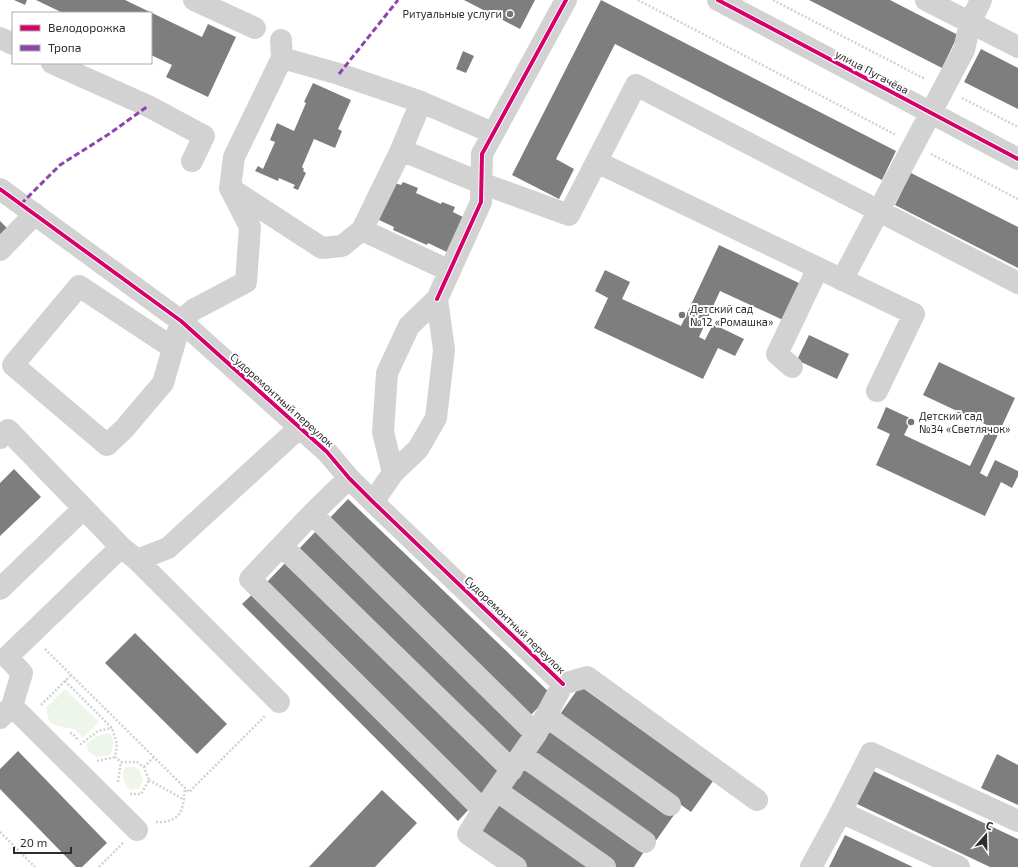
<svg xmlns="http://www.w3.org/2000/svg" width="1018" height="867" font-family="'Exo 2',sans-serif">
<rect width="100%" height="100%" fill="#fff"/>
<path fill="#eef5ea" d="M65,689L99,722L83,738L75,729L57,726L49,721L46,708Z
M106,733H110L114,743L110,755L97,757L89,752L86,744L96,737Z
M125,767H136L140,771L143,781L138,789L130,790C124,783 121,777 125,767Z"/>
<path fill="#7e7e7e" d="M14,0H27L25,5Z
M36,0H125L202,37L208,24L236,37L208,97L166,77L172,65L151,55V13H63Z
M464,0H535L520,29Z
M601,0L896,151L882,180L615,44L556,159L574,169L559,199L512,175Z
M809,0H890L958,35L942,68Z
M981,49L1018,68V109L964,82Z
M463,51L474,56L466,73L456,69Z
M313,83L351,100L338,129L342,131L335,148L314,139L302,167L304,169L303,171L306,173L298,190L293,188L295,185L279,178L278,181L255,171L258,166L263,169L275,142L270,140L277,123L294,131L306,103L304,102Z
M911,173L1018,227V268L895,205Z
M403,182L418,188L416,193L441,204L442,202L455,207L453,212L465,218L449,253L428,243L427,245L393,230L394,227L377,219L395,183L401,185Z
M0,221L8,229L0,237Z
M719,245L801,284L783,320L720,291L699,337L705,340L713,324L744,339L735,356L718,348L703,379L594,328L608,298L595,291L605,270L630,282L622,299L681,326Z
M809,335L849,354L837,379L797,360Z
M939,362L1015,398L980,473L987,477L995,460L1018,471V476L1012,488L1001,482L985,516L876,465L890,434L877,428L886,407L912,419L904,435L970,466L989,426L923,395Z
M14,469L41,497L0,536V483Z
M348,499L551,694L529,717L326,522Z
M318,529L531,736L510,757L298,550Z
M288,560L503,773L481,795L267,582Z
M256,591L471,807L458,821L242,604Z
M135,633L227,724L197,754L105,663Z
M580,686L713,781L691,812L558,717Z
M552,728L674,815L655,842L533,754Z
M18,751L107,843L82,867H76L0,789V769Z
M997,754L1018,765V805L981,788Z
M525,767L645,850L634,867H613L506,793Z
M871,770L1018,839V867H990L855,803Z
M382,790L417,823L375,867H309Z
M499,805L592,867H524L478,837Z
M845,835L913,867H829Z"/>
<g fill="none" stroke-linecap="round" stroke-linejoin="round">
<path stroke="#d2d2d2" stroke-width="2.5" stroke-dasharray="2 2" stroke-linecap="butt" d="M638,0L896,135
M773,0L925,79
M962,98L1018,127
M931,154L1018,199
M45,649L189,792L265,716
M65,681L112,728L117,744L115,757L121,762H137L144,767L149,780L141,794H130
M41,705L71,675
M70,733L73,734L79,741
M81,745V744L98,731L112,728
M97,761L115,757
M144,767L153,758
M149,780L183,799
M118,782L121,762
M156,822C164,823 177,820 181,811C184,805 184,795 185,789
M0,832L35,867
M99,867L123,843"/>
<path stroke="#d2d2d2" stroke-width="22" d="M194,0L255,28
M718,0L1018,159
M926,0L1018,47
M0,38L13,44
M281,40L282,58
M52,63L148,106L204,136L192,161
M421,102L401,150L481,183L569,215L636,85L1018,283
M401,150L362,230L450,271
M597,162L914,314L877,391
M0,189L181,321L327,452L349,478L373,502L563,684
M231,189L322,248L342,246L362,230
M0,250L35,214
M842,280L964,50L970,23L981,0
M173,348L79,286L13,365L107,445L124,429L163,383L181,321L193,310L246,282L250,227L230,188L234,157L282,58L339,74L421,102L493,133
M792,367L777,354L818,268
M0,438L8,430L121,547L137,560L279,702
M393,473L383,432L387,373L409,326L437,299L481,202L482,154L566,0
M349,478L312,514L250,579L483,810L536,734L563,684L587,677L757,800
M373,502L393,473L418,449L436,418L444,350L437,299
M312,514L536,734
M282,546L512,770
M137,560L168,548L299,428
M0,589L83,509
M12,706L137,830
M546,716L670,805
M0,718L12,706L22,673L7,657L121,547
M522,755L645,842
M497,791L605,867
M483,810L468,834L516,867
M841,812L959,867
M811,867L841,812L871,753L1018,821"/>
<path stroke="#8e44ad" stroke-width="3" stroke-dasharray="6 3" stroke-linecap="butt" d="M339,74L398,0
M21,204L60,165L109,134L148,106"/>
<g stroke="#fff" stroke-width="6">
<path id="cycleway" d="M718,0L1018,159
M0,189L181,321L327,452L349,478L373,502L563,684
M437,299L481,202L482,154L566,0"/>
</g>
<use href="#cycleway" stroke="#d6006c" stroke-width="4"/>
</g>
<g fill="#767676" stroke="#fff" stroke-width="1.5">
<circle cx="510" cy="14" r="4"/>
<circle cx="682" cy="315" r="4"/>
<circle cx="911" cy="422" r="4"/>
</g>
<g text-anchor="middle" stroke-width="4" stroke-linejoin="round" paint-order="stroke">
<g font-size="11" fill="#2d2d2d" stroke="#fff" text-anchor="start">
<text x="502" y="18" text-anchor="end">Ритуальные услуги</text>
<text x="690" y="313">Детский сад<tspan x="690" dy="13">№12 «Ромашка»</tspan></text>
<text x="919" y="420">Детский сад<tspan x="919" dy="13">№34 «Светлячок»</tspan></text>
</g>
<g font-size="11" fill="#2d2d2d" stroke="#fff">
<text transform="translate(872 72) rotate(28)" y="4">улица Пугачёва</text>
<text transform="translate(282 400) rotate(42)" y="4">Судоремонтный переулок</text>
<text transform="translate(515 625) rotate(44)" y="4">Судоремонтный переулок</text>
</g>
</g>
<rect x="12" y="12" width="140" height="52" fill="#ffffff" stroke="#ababab"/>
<rect x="20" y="25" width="20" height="6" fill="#d6006c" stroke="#ababab"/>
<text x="48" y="32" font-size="12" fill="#2d2d2d">Велодорожка</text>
<rect x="20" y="45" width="20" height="6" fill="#8e44ad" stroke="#ababab"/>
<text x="48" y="52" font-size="12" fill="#2d2d2d">Тропа</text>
<g transform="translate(986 835) rotate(20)" stroke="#ffffff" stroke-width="3" paint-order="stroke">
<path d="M0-3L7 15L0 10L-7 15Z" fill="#2d2d2d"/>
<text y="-6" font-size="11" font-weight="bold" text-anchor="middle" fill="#2d2d2d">С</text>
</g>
<path d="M14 847v6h57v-6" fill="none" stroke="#2d2d2d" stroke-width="2"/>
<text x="20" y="847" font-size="12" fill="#2d2d2d" stroke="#ffffff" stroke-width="3" paint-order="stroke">20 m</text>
</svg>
